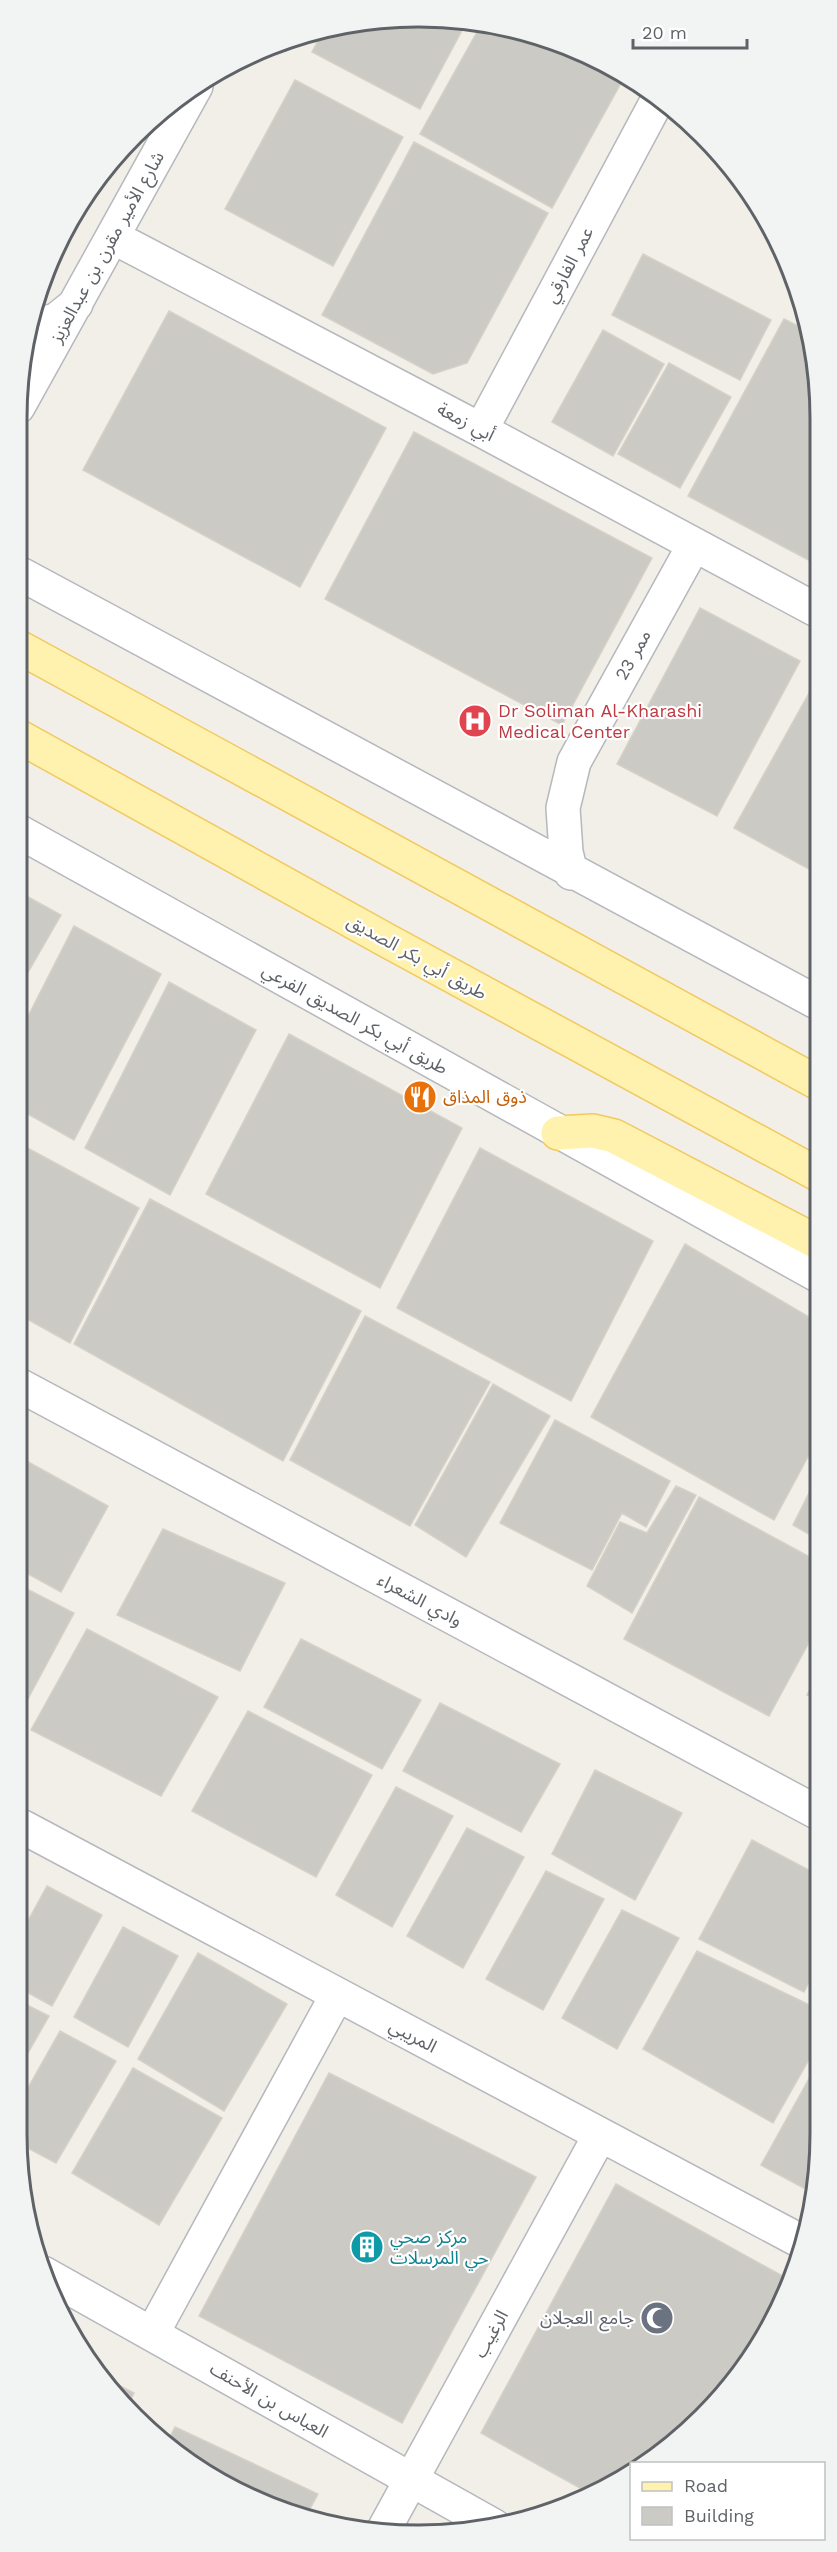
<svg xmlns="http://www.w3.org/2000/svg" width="837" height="2552" font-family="'Work Sans','Noto Sans Arabic',sans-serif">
<rect width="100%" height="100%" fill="#f1efe8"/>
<path fill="#cccac5" stroke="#d6d1c6" stroke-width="1.5" d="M444,17L467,21L420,109L312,52L324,30L366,20Z
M482,23L522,30L621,83L552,208L420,134Z
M588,57L620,71L624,74L622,77Z
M295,80L403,137L333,266L225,209Z
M414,142L548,213L467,363L433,374L322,315Z
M643,254L771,320L740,380L612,315Z
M169,311L386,428L300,587L83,470Z
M784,319L808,331L817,366L816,564L688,496Z
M603,330L664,364L613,456L552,422Z
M669,363L731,397L680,488L618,454Z
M414,432L652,558L562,725L325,599Z
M700,608L800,661L717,816L617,764Z
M818,677V874L734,828Z
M19,892L61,915L19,988Z
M74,926L161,974L74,1140L19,1109V1034Z
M169,982L256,1030L170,1195L85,1148Z
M289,1034L462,1128L380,1288L206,1194Z
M20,1144L139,1208L70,1343L20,1315Z
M480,1148L653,1241L571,1401L397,1308Z
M150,1199L361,1311L283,1461L74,1344Z
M685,1244L819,1323V1436L774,1520L591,1417Z
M365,1316L490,1382L410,1526L290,1460Z
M493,1384L550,1416L466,1557L415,1525Z
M555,1420L670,1481L646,1527L622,1513L592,1570L500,1523Z
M21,1458L108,1506L61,1592L21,1570Z
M819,1473V1540L793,1525Z
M676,1486L696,1495L632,1613L587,1586L620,1522L647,1533Z
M699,1497L819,1562L820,1622L769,1716L624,1639Z
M163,1529L285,1583L240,1671L117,1615Z
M21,1586L74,1613L22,1710Z
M87,1629L218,1697L161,1796L31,1730Z
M301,1639L421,1700L382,1769L264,1707Z
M820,1671V1701L807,1695Z
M440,1703L560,1764L521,1832L403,1771Z
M248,1711L372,1775L316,1877L192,1811Z
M595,1770L682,1813L635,1900L552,1854Z
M396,1787L453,1816L392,1927L336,1895Z
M467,1828L524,1857L463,1968L407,1936Z
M752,1840L820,1876V1960L804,1992L699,1939Z
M546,1871L604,1899L543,2010L486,1979Z
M47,1886L102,1915L52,2006L23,1990V1930Z
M622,1910L679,1938L617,2049L562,2018Z
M123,1927L178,1956L128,2047L74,2017Z
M697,1951L820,2010V2040L773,2123L643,2049Z
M198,1953L287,2004L224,2111L138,2059Z
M23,2003L49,2016L24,2060Z
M60,2031L116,2061L56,2163L24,2146V2095Z
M820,2059V2134L813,2193L761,2165Z
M133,2068L222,2118L159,2225L72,2173Z
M329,2073L536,2177L402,2423L199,2316Z
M616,2184L788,2279L753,2357L703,2418L647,2464H632V2472L587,2492L481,2433Z
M103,2377L134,2393L126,2408L116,2399Z
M175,2427L318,2494L307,2514L240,2494L174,2453L166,2445Z"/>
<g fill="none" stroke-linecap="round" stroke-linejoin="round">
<g stroke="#b5b8bc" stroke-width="36">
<path id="minor" d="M113,237L481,430L818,611
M29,326L56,320L76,304
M18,407L196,86
M481,430L657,101
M17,572L818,1003
M18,831L819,1276
M571,873L566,852L563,808L574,762L694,545
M21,1386L820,1814
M23,1827L804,2243
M43,2273L494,2526
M152,2334L337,1995
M382,2533L600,2135"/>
</g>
<g stroke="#f2c960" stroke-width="36">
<path id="major" d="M17,646L818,1083
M18,736L386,940L819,1175
M558,1133L593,1131L614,1136L819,1243"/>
</g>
<use href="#minor" stroke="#fff" stroke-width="33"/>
<use href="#major" stroke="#fff2af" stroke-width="33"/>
</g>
<defs>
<g id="hospital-disc" transform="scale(1.725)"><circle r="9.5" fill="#e0444e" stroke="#fff"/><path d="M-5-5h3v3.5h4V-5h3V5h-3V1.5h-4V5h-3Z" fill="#fff"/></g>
<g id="restaurant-disc" transform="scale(1.725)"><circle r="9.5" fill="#e8710a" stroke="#fff"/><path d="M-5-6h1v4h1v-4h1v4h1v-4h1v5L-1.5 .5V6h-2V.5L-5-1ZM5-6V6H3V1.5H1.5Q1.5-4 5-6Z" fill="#fff"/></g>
<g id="building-disc" transform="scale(1.725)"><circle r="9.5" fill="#0f9aa8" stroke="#fff"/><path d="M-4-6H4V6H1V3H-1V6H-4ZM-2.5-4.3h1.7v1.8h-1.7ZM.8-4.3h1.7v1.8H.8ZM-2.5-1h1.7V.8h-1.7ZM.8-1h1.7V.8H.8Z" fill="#fff"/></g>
<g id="mosque-disc" transform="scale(1.725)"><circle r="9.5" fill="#6b7280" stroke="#fff"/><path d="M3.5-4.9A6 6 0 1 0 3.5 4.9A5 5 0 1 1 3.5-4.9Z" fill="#fff"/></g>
</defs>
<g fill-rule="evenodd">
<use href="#hospital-disc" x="475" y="721"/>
<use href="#restaurant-disc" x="420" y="1097"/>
<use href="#building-disc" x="367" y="2247"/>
<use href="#mosque-disc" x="657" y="2318"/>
</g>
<g text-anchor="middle" stroke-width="4.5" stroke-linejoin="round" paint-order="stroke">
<g font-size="18" fill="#5f6368" stroke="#fff">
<text transform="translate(107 247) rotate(-61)" y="6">شارع الأمير مقرن بن عبدالعزيز</text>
<text transform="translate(569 265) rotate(-62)" y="6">عمر الفارقي</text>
<text transform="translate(466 422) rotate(28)" y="6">أبي زمعة</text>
<text transform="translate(633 655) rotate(-61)" y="6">ممر 23</text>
<text transform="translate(417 957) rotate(29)" y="6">طريق أبي بكر الصديق</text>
<text transform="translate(355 1019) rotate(29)" y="6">طريق أبي بكر الصديق الفرعي</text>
<text transform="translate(420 1600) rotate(28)" y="6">وادي الشعراء</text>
<text transform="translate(413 2036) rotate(28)" y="6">المريبي</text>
<text transform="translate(491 2334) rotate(-61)" y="6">الرغيب</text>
<text transform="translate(269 2400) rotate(30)" y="6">العباس بن الأحنف</text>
</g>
<g font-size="18" fill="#be3a42" stroke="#fff" text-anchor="start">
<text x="498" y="717">Dr Soliman Al-Kharashi<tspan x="498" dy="21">Medical Center</tspan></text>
</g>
<g font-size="18" fill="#c56008" stroke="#fff" text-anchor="start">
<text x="443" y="1103">ذوق المذاق</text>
</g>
<g font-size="18" fill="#0d838f" stroke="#fff" text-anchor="start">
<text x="390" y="2243">مركز صحي<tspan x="390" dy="21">حي المرسلات</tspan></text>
</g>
<g font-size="18" fill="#5b616d" stroke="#fff" text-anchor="end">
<text x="634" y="2324">جامع العجلان</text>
</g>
</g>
<path d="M0 0H837V2552H0ZM418 27H419A391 391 0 0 1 810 418V2134A391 391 0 0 1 419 2525H418A391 391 0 0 1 27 2134V418A391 391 0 0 1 418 27Z" fill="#f2f3f3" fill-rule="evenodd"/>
<path fill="none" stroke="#5f6368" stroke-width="3" d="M418 27H419A391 391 0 0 1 810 418V2134A391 391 0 0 1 419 2525H418A391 391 0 0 1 27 2134V418A391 391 0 0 1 418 27Z"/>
<rect x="630" y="2462" width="195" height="78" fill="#ffffff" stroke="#bfc1c3" stroke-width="1.5"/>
<rect x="642" y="2482" width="30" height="9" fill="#fff2af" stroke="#bfc1c3" stroke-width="1.5"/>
<text x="684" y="2492" font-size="18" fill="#5f6368">Road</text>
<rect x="642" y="2507" width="30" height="18" fill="#cccac5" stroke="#bfc1c3" stroke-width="1.5"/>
<text x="684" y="2522" font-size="18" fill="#5f6368">Building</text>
<path d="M633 39v9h114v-9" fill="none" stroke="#5f6368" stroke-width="3"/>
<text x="642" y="39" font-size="18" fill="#5f6368" stroke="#ffffff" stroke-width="4.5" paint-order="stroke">20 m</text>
</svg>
